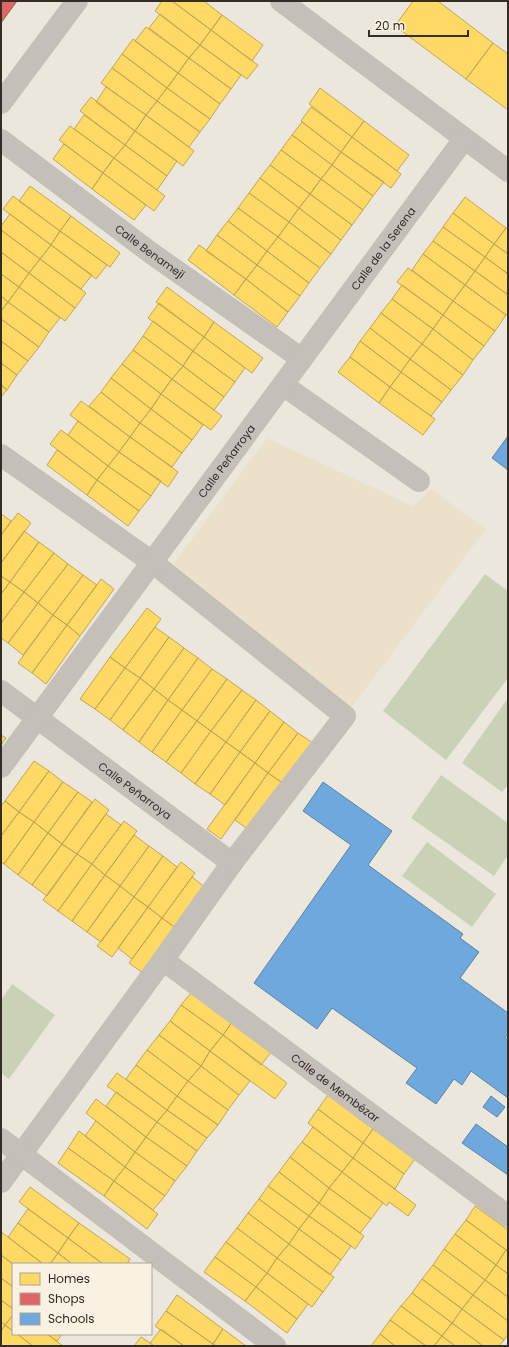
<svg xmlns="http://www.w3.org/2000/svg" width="509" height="1347" font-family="Poppins,sans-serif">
<rect width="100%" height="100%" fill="#ece7dd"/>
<path fill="#c9d2b6" d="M485,574L508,591V678L446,760L383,711Z
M508,698V785L502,792L462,763Z
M441,775L508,823V855L494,876L411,818Z
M427,842L496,894L472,927L402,876Z
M12,984L55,1015L9,1079L1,1073V1000Z"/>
<path fill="#ebe1cb" d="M267,438L413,506L431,489L486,529L345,716L166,574Z"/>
<path fill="#ffd966" stroke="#c2a552" d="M162,1H172L211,30L200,45L155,11Z
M172,1H204L222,15L211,30Z
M413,1H438L493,43L466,79L395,26Z
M160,14L200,45L189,58L149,28Z
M222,15L263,45L252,61L211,30Z
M146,27L189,58L178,73L135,41Z
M211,30L258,65L247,79L200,45Z
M133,39L178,73L167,88L122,54Z
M493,43L508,54V110L466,79Z
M200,45L241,75L231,89L189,58Z
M122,54L167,88L157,101L112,68Z
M189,58L231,89L220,104L178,73Z
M112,68L157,101L146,115L101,83Z
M178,73L220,104L210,119L167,88Z
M106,87L146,115L135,131L96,102Z
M167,88L210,119L200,132L157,101Z
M320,88L364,121L352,137L309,104Z
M91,97L135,131L125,145L80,111Z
M157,101L200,132L189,147L146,115Z
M311,107L352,137L341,152L301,121Z
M84,115L125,145L114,158L74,129Z
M146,115L194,151L183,166L135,131Z
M364,121L409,155L397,171L352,137Z
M302,122L341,152L332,165L292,135Z
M70,126L114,158L103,173L59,140Z
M135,131L177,161L167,176L125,145Z
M292,135L332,165L321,179L281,150Z
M352,137L401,174L391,188L341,152Z
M64,144L103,173L92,189L53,159Z
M125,145L167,176L157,190L114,158Z
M281,150L321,179L310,194L270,165Z
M341,152L384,182L373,196L332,165Z
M114,158L165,196L154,211L103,173Z
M270,165L310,194L299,208L260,178Z
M332,165L373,196L363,210L321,179Z
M103,173L146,205L134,220L92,189Z
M260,178L299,208L289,222L249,193Z
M321,179L363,210L352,225L310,194Z
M30,186L71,216L60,231L19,201Z
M249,193L289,222L278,237L238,208Z
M310,194L352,225L341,240L299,208Z
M13,196L60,231L51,245L3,209Z
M465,197L506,228L494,244L453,213Z
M238,208L278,237L267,251L228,221Z
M299,208L341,240L331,254L289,222Z
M453,213L494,244L485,257L443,227Z
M10,214L51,245L40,259L1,230V226Z
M71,216L120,253L110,267L60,231Z
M228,221L267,251L257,265L217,235Z
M289,222L331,254L320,268L278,237Z
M443,227L485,257L475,271L433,241Z
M506,228L508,229V254L494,244Z
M1,230L40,259L29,273L1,252Z
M60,231L107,265L96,279L51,245Z
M217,235L257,265L246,279L206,251Z
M278,237L320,268L309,283L267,251Z
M433,241L475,271L465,285L423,254Z
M494,244L508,254V274L485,257Z
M51,245L92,275L81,289L40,259Z
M199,245L246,279L234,295L188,260Z
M267,251L309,283L300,296L257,265Z
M1,252L29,273L19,287L1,274Z
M423,254L465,285L453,301L412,270Z
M485,257L508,274V295L475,271Z
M40,259L86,293L75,308L29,273Z
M257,265L300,296L288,312L246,279Z
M408,268L453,301L443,315L397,282Z
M475,271L508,295V313L506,315L465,285Z
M29,273L75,308L65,321L19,287Z
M1,274L19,287L8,302L1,296Z
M246,279L288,312L277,327L234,295Z
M402,285L443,315L433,329L392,299Z
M465,285L506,315L495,331L453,301Z
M19,287L60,318L49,332L8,302Z
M167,287L214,322L204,337L156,302Z
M1,296L8,302L1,311Z
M392,299L433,329L422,344L381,313Z
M453,301L495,331L484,346L443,315Z
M8,302L49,332L39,347L1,319V311Z
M159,303L204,337L193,351L148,318Z
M381,313L422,344L410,359L370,328Z
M443,315L484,346L473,360L433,329Z
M1,319L39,347L28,361L1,341Z
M153,321L193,351L183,366L143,336Z
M214,322L263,358L252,373L204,337Z
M370,328L410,359L401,372L360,341Z
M433,329L473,360L463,375L422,344Z
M143,336L183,366L172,379L133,350Z
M204,337L245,368L235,382L193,351Z
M1,341L28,361L17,375L1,363Z
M360,341L401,372L390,387L350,357Z
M422,344L463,375L451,390L410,359Z
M133,350L172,379L161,394L122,364Z
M193,351L235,382L224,397L183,366Z
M350,357L390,387L379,403L338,372Z
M410,359L451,390L442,402L401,372Z
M1,363L17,375L7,390L1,385Z
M122,364L161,394L151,409L111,378Z
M183,366L224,397L214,410L172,379Z
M401,372L442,402L431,416L390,387Z
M111,378L151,409L140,423L101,392Z
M172,379L222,416L211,430L161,394Z
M1,385L7,390L1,397Z
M390,387L435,419L423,435L379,403Z
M101,392L140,423L130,437L89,406Z
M161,394L203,425L192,440L151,409Z
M81,401L130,437L119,452L70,415Z
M151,409L192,440L182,453L140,423Z
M78,421L119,452L108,466L68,435Z
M140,423L182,453L172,467L130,437Z
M61,430L108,466L97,480L50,444Z
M130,437L178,472L168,487L119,452Z
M57,450L97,480L87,495L47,465Z
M119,452L161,481L151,496L108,466Z
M108,466L151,496L139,511L97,480Z
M97,480L139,511L128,526L87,495Z
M18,513L31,523L1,563V535Z
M1,514L11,521L1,535Z
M24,531L39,542L10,582L1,576V563Z
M39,542L54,553L24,592L10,582Z
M54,553L68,564L38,603L24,592Z
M68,564L83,575L53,615L38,603Z
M83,575L97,585L67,625L53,615Z
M1,576L10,582L1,594Z
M101,579L114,589L80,636L67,625Z
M10,582L24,592L1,623V594Z
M24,592L38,603L8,643L1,638V623Z
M38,603L53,615L23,655L8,643Z
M147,608L161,619L125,668L110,657Z
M53,615L67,625L32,673L18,663Z
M67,625L80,636L46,684L32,673Z
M155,627L169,637L140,678L125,668Z
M169,637L184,648L154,689L140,678Z
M184,648L198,658L168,700L154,689Z
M110,657L125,668L95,709L80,699Z
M198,658L212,669L182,710L168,700Z
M125,668L140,678L110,720L95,709Z
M212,669L227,679L197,721L182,710Z
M140,678L154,689L123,730L110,720Z
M227,679L242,690L211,731L197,721Z
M154,689L168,700L139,742L123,730Z
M242,690L256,700L226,742L211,731Z
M168,700L182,710L152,752L139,742Z
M256,700L270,711L240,752L226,742Z
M182,710L197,721L166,762L152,752Z
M270,711L284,722L255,763L240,752Z
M197,721L211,731L181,773L166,762Z
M284,722L298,733L268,773L255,763Z
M211,731L226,742L195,784L181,773Z
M298,733L313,743L284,784L268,773Z
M1,735L6,738L1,745Z
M226,742L240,752L210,794L195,784Z
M240,752L255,763L225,805L210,794Z
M34,761L49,771L19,812L5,801Z
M255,763L268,773L221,839L207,829Z
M49,771L63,782L34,822L19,812Z
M268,773L284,784L249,830L235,820Z
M63,782L78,792L48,833L34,822Z
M78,792L92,802L62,844L48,833Z
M95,799L109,810L77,854L62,844Z
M5,801L19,812L1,836V806Z
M19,812L34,822L4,864L1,862V836Z
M106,814L121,825L92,864L77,854Z
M124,821L137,831L105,875L92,864Z
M34,822L48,833L18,875L4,864Z
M48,833L62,844L32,885L18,875Z
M134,835L149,846L120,886L105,875Z
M62,844L77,854L47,896L32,885Z
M149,846L163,856L134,897L120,886Z
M77,854L92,864L58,911L43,900Z
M163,856L177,867L148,907L134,897Z
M181,862L195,873L162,918L148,907Z
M92,864L105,875L72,921L58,911Z
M105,875L120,886L87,932L72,921Z
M192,877L206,888L176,928L162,918Z
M120,886L134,897L101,942L87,932Z
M134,897L148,907L112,957L97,946Z
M148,907L162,918L132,959L118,948Z
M162,918L176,928L143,973L129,963Z
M191,993L232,1022L223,1035L181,1005Z
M181,1005L223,1035L210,1051L170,1021Z
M170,1021L210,1051L201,1066L159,1035Z
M232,1022L272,1051L261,1065L223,1035Z
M159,1035L201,1066L188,1081L147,1050Z
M223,1035L287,1083L275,1099L210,1051Z
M147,1050L188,1081L177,1096L136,1065Z
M210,1051L250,1081L239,1095L201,1066Z
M136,1065L177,1096L167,1110L126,1079Z
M201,1066L239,1095L228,1110L188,1081Z
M117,1073L167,1110L157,1122L107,1086Z
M188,1081L228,1110L218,1125L177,1096Z
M116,1092L157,1122L146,1137L106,1106Z
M328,1095L373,1129L363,1143L318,1109Z
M177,1096L218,1125L207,1138L167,1110Z
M96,1099L146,1137L135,1152L86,1113Z
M318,1109L363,1143L353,1158L308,1123Z
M167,1110L207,1138L197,1151L157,1122Z
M96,1121L135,1152L125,1167L85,1136Z
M157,1122L197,1151L187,1166L146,1137Z
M313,1127L353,1158L342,1172L302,1142Z
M373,1129L415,1159L404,1174L363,1143Z
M79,1131L125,1167L114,1181L68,1148Z
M146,1137L187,1166L175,1181L135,1152Z
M302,1142L342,1172L329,1188L290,1157Z
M363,1143L404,1174L395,1189L353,1158Z
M68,1148L114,1181L104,1196L58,1163Z
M135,1152L175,1181L165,1196L125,1167Z
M290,1157L329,1188L319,1203L279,1172Z
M353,1158L416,1205L408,1216L389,1202L387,1206L342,1172Z
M125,1167L165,1196L153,1210L114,1181Z
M279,1172L319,1203L309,1216L268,1186Z
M342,1172L383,1203L371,1219L329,1188Z
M114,1181L158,1214L147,1229L104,1196Z
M268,1186L309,1216L299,1229L259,1199Z
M30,1187L79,1223L68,1238L19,1202Z
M329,1188L371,1219L360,1233L319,1203Z
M259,1199L299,1229L289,1244L248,1213Z
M319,1203L364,1236L355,1249L309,1216Z
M475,1206L508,1230V1248L506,1250L466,1220Z
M28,1209L68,1238L58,1253L18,1223Z
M248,1213L289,1244L277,1258L237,1228Z
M309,1216L351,1246L341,1260L299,1229Z
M466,1220L506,1250L496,1265L455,1234Z
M18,1223L58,1253L50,1264H43L8,1237Z
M79,1223L130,1259L127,1264H103L68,1238Z
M237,1228L277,1258L267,1273L226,1242Z
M299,1229L341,1260L330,1275L289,1244Z
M1,1232L8,1237L43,1264H13L1,1255Z
M455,1234L496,1265L485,1280L444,1249Z
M68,1238L103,1264H72L58,1253Z
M226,1242L267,1273L256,1287L215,1257Z
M289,1244L334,1277L323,1292L277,1258Z
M444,1249L485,1280L473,1295L433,1265Z
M506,1250L508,1251V1274L496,1265Z
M58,1253L72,1264H50Z
M1,1255L13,1264V1287L1,1278Z
M215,1257L256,1287L245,1301L204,1272Z
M277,1258L323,1292L312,1307L267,1273Z
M433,1265L473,1295L462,1309L422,1279Z
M496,1265L508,1274V1297L485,1280Z
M267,1273L308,1304L297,1319L256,1287Z
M1,1278L13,1287V1309L1,1300Z
M422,1279L462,1309L452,1323L412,1293Z
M485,1280L508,1297V1321L473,1295Z
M256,1287L297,1319L287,1333L245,1301Z
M412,1293L452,1323L442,1336L401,1306Z
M177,1295L223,1329L213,1344L166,1311Z
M473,1295L508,1321V1334L504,1340L462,1309Z
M1,1300L13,1309V1315L5,1325L1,1322Z
M401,1306L442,1336L434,1346H426L390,1320Z
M462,1309L504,1340L499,1346H483L452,1323Z
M166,1311L213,1344L211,1346H184L155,1326Z
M13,1315V1331L5,1325Z
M390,1320L426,1346H395L380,1334Z
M1,1322L5,1325L1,1331Z
M452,1323L483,1346H455L442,1336Z
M5,1325L13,1331V1334H17L33,1346H3L1,1344V1331Z
M161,1329L184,1346H154L150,1343Z
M223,1329L246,1346H216L213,1344Z
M17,1334H47L63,1346H33Z
M47,1334H62L57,1341Z
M380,1334L395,1346H371Z
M442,1336L455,1346H434Z
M141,1337L150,1343L154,1346H134Z"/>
<path fill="#e06666" stroke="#ac5552" d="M1,1H17L1,23Z"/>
<path fill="#6fa8dc" stroke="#5d83a5" d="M508,436V470L492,458Z
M323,782L392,831L368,865L463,934L460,938L479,952L460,978L508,1013V1034L505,1038L508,1040V1098L471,1071L462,1085L454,1079L436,1104L406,1083L417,1068L332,1008L317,1029L254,983L351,845L303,811Z
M491,1096L505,1107L497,1117L483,1107Z
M476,1124L508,1147V1175L462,1143Z"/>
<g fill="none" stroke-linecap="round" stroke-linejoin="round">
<g stroke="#c4bfb7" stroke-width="22">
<path id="s1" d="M152,562L345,716L232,863L163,960L508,1216"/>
<path id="s2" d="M1,691L232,863"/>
<path d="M1,1182L163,960"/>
</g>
<g stroke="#c4bfb7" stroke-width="22">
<path d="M281,1L508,171"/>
<path d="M1,103L77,1"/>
<path id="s3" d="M1,140L151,253L302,359"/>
<path d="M283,385L419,481"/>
<path d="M1,455L152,562"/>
<path id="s4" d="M1,767L464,139"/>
<path d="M1,1139L275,1346"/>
</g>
</g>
<g text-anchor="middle" stroke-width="4" stroke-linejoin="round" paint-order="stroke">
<g font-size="11" fill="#342c25" stroke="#f9f2e3">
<text dy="4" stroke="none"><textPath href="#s4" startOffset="644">Calle de la Serena</textPath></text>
<text dy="4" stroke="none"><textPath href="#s3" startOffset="186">Calle Benamejí</textPath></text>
<text dy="4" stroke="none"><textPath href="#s4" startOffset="380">Calle Peñarroya</textPath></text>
<text dy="4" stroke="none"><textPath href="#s2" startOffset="167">Calle Peñarroya</textPath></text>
<text dy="4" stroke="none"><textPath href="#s1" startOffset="766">Calle de Membézar</textPath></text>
</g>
</g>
<rect width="509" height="1347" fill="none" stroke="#342c25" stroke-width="4"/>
<rect x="12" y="1263" width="140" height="72" fill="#f9f2e3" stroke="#aaa397"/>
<rect x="20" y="1273" width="20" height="12" fill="#ffd966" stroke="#aaa397"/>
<text x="48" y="1283" font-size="12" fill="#342c25">Homes</text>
<rect x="20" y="1293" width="20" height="12" fill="#e06666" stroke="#aaa397"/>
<text x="48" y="1303" font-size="12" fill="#342c25">Shops</text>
<rect x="20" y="1313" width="20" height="12" fill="#6fa8dc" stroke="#aaa397"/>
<text x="48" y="1323" font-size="12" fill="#342c25">Schools</text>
<path d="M369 30v6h99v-6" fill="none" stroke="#342c25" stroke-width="2"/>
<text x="375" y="30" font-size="12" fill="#342c25" stroke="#f9f2e3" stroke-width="3" paint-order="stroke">20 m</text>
</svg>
